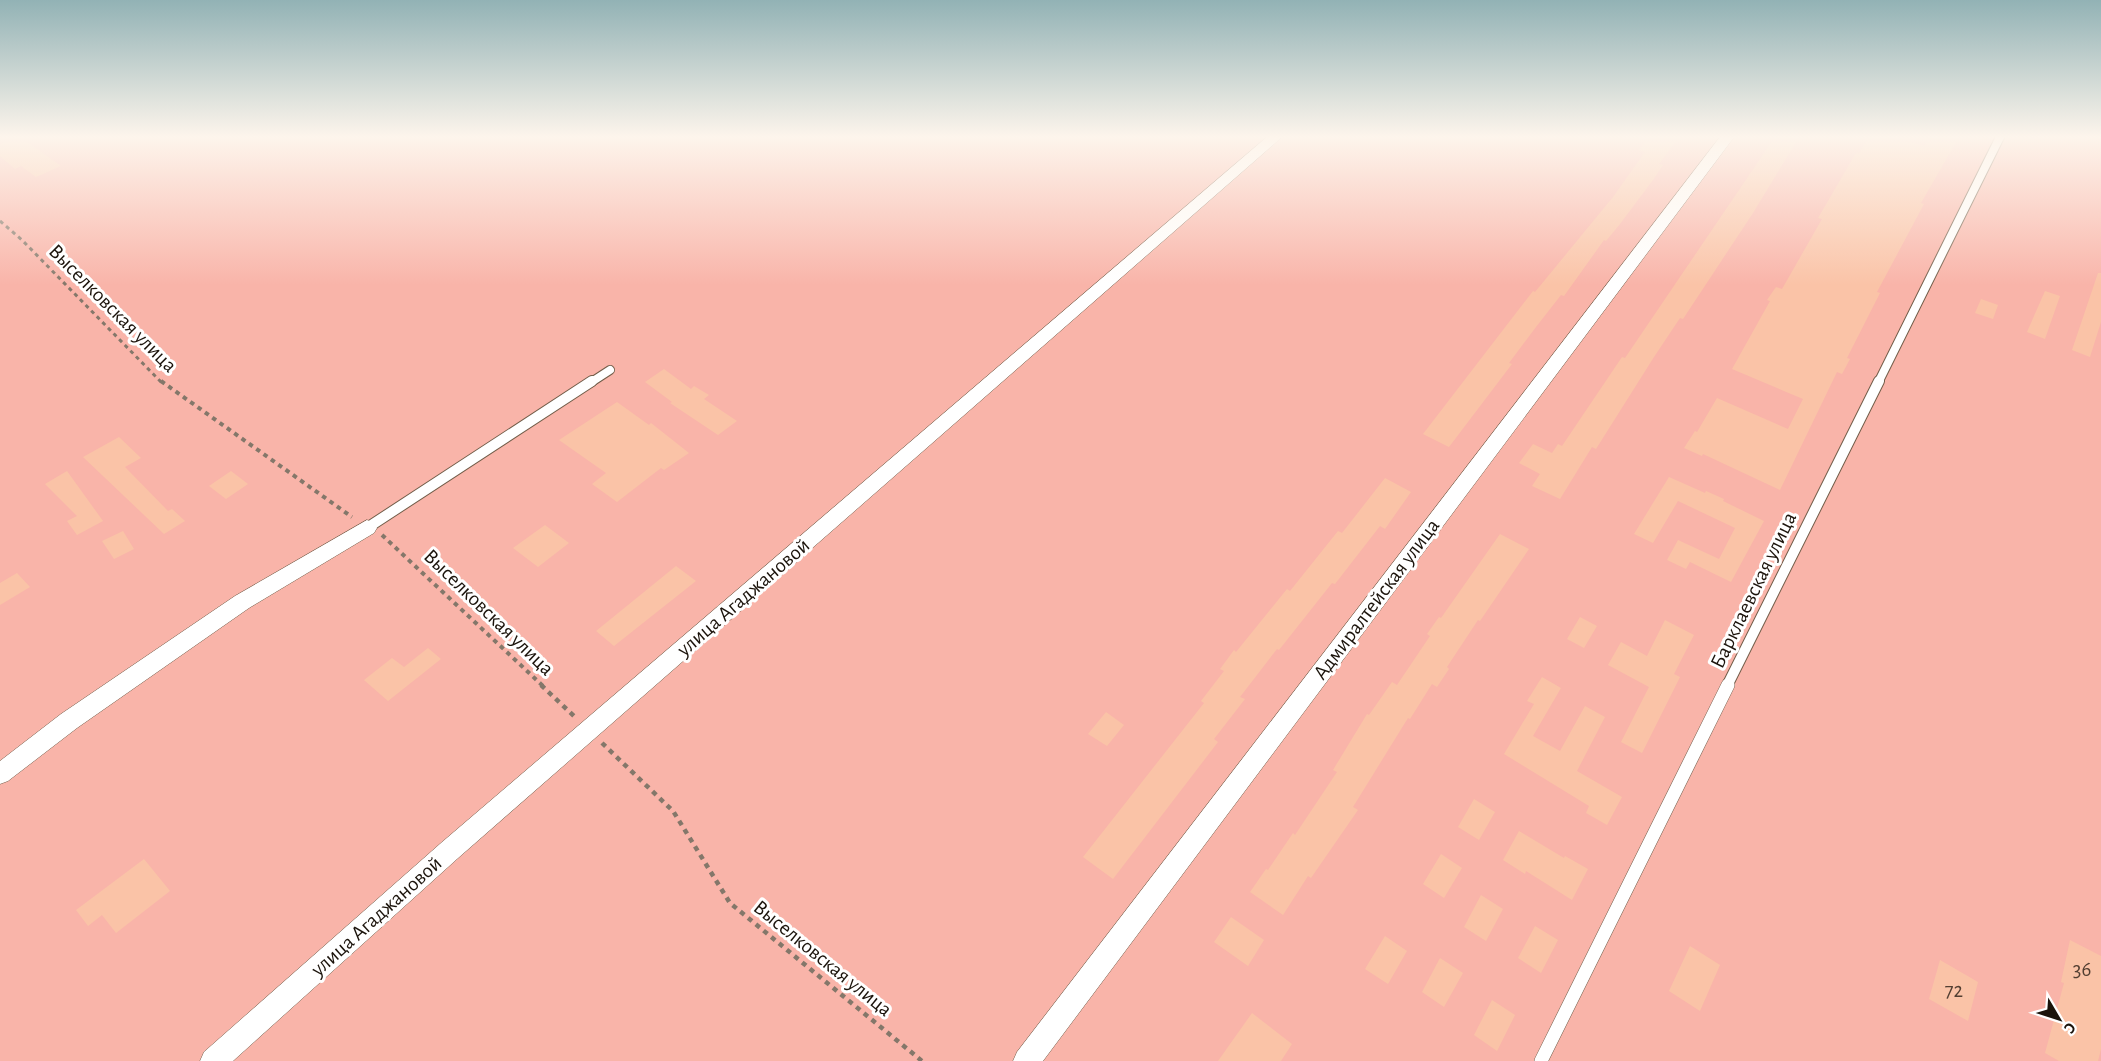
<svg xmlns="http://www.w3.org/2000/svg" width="2101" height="1061" font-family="'Alegreya Sans',sans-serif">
<rect width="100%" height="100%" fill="#fbe8d5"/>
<path fill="#f9b4a9" d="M0,137H2101V1061H0Z"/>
<path fill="#fac3a7" d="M17,137H20L61,166L36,177L21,166L15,169L0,156V144Z
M1650,137H1679L1659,164L1663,165L1653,180L1620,224L1606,241L1604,240L1564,296L1561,295L1536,327L1509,363L1512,364L1449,447L1423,434L1533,291L1535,292L1613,197L1645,152L1639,150Z
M1775,137H1799L1753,213L1683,319L1680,318L1654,357L1596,449L1592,447L1560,499L1532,486L1540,474L1519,463L1533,444L1552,453L1558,444L1562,446L1622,357L1625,358Z
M1869,137H1894L1924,146L1930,137H1959L1921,203L1924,204L1877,292L1880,293L1847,358L1850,359L1842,374L1837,372L1780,490L1703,454L1702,456L1684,448L1695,431L1697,432L1717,398L1788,429L1803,399L1732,369L1770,301L1767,300L1776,287L1782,289L1822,219L1818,218L1856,153L1859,154Z
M2098,273H2101V322L2090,357L2072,350Z
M2045,291L2060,296L2045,339L2027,332Z
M1981,299L1998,305L1993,319L1975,313Z
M664,369L691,389L694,386L709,395L704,399L737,421L718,435L670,403L672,402L645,382Z
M617,402L649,425L651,423L689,453L664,470L661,468L617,502L592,484L606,473L559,440Z
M119,437L141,458L125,467L168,511L172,509L185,521L164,534L83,457Z
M67,471L103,521L77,535L67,521L77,516L45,484Z
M231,471L248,484L226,499L209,486Z
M1669,477L1705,493L1706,491L1724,499L1723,501L1764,521L1731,582L1690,562L1686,569L1667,560L1678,540L1719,559L1735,528L1678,501L1653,543L1634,534Z
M1385,478L1411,492L1385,529L1380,526L1335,584L1332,583L1279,650L1277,649L1240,697L1245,699L1214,739L1218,742L1113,879L1083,857L1204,703L1201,701L1224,671L1220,669L1234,650L1236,652L1287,589L1290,591L1338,531L1342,533Z
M545,525L569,543L538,567L513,548Z
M123,531L134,549L114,559L102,541Z
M1500,534L1529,549L1480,621L1478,620L1447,667L1449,669L1437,687L1432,684L1410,719L1408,718L1353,807L1358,810L1311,878L1308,876L1283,915L1250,892L1266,869L1268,870L1293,833L1295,835L1337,772L1333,770L1367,714L1369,715L1392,682L1397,685L1430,636L1427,634L1439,617L1441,618Z
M676,566L696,581L614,646L596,631Z
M17,573L30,587L0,605V583Z
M1580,617L1597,626L1584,648L1567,639Z
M1665,620L1694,635L1674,674L1680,677L1642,753L1621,742L1649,687L1608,665L1621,642L1647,656Z
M428,648L441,659L388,701L364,680L392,658L404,667Z
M1542,677L1561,688L1533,736L1560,751L1585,706L1605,717L1577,771L1622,797L1607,825L1586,813L1589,806L1504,754L1534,704L1527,701Z
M1106,712L1124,725L1107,746L1088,734Z
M1474,799L1495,812L1479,840L1458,827Z
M1519,831L1564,858L1565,856L1588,869L1572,900L1526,871L1525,874L1503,860Z
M1441,854L1462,868L1444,898L1423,884Z
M144,859L170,891L116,933L102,915L88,926L76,910Z
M1481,895L1503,909L1486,941L1464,927Z
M1231,917L1264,940L1248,966L1214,942Z
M1535,926L1558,940L1541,973L1518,958Z
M1385,936L1407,951L1388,984L1365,969Z
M2070,940L2101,956V1049L2098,1061H2059L2045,1053L2064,983L2061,982Z
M1690,946L1720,965L1700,1011L1669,991Z
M1440,958L1463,973L1444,1007L1422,992Z
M1940,960L1978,982L1968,1021L1929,999Z
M1492,1000L1515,1015L1497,1051L1474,1035Z
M1252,1013L1292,1044L1281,1061H1218Z"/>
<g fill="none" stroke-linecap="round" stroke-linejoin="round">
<g stroke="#725d49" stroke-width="10">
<path id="lane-far2" d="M590,383L610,370
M1878,383L2000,137"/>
</g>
<g stroke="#725d49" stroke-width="12">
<path id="lane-far1" d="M367,528L592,381
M1727,686L1879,381"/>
</g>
<g stroke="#725d49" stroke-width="14">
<path id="lane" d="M1541,1061L1728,685"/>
</g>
<g stroke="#725d49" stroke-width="1">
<path id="street" d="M1267,137H1282L457,859L233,1061H200L204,1052L441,843Z
M1720,137H1734L1043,1061H1013L1017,1052Z
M367,520L374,523L377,528L374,533L249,608L77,728L8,781L0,784V761L61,714L235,596Z"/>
</g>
<path stroke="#84776a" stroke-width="3" stroke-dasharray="4 4" stroke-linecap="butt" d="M0,221L22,240L162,383"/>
<path stroke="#84776a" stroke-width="4" stroke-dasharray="4.5 4.5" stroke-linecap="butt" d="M161,381L352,517
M382,535L543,686"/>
<path stroke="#84776a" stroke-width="4.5" stroke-dasharray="5 5" stroke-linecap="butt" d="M541,685L575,717
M602,743L673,811L730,903L922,1061"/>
<use href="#lane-far2" stroke="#fff" stroke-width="8"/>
<use href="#lane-far1" stroke="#fff" stroke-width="10"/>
<use href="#lane" stroke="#fff" stroke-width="13"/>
<use href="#street" fill="#fff" fill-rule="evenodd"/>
</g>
<linearGradient id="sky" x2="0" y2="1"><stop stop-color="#92b2b5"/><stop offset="0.48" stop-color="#fdf5ec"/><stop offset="1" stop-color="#fdf5ec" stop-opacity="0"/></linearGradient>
<rect width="2101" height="285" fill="url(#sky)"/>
<g text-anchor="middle" stroke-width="6" stroke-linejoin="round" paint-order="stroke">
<g font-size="21" fill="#1b130b" stroke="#fff">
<text transform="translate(113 308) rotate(45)" y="7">Выселковская улица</text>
<text transform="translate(1753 590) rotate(-64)" y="7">Барклаевская улица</text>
<text transform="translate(743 597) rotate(-41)" y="7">улица Агаджановой</text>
<text transform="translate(1376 599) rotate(-53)" y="7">Адмиралтейская улица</text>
<text transform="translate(489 612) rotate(44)" y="7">Выселковская улица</text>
<text transform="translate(376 916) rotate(-42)" y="7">улица Агаджановой</text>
<text transform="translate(823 958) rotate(39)" y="7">Выселковская улица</text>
</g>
<g font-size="21" fill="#533f32">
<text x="2082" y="976">36</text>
<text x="1954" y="997">72</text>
</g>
</g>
<g transform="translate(2059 1019) rotate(129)" stroke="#ffffff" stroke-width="4.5" paint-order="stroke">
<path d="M0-4.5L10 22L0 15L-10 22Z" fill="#1b130b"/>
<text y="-9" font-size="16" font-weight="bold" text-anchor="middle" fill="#1b130b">С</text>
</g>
</svg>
